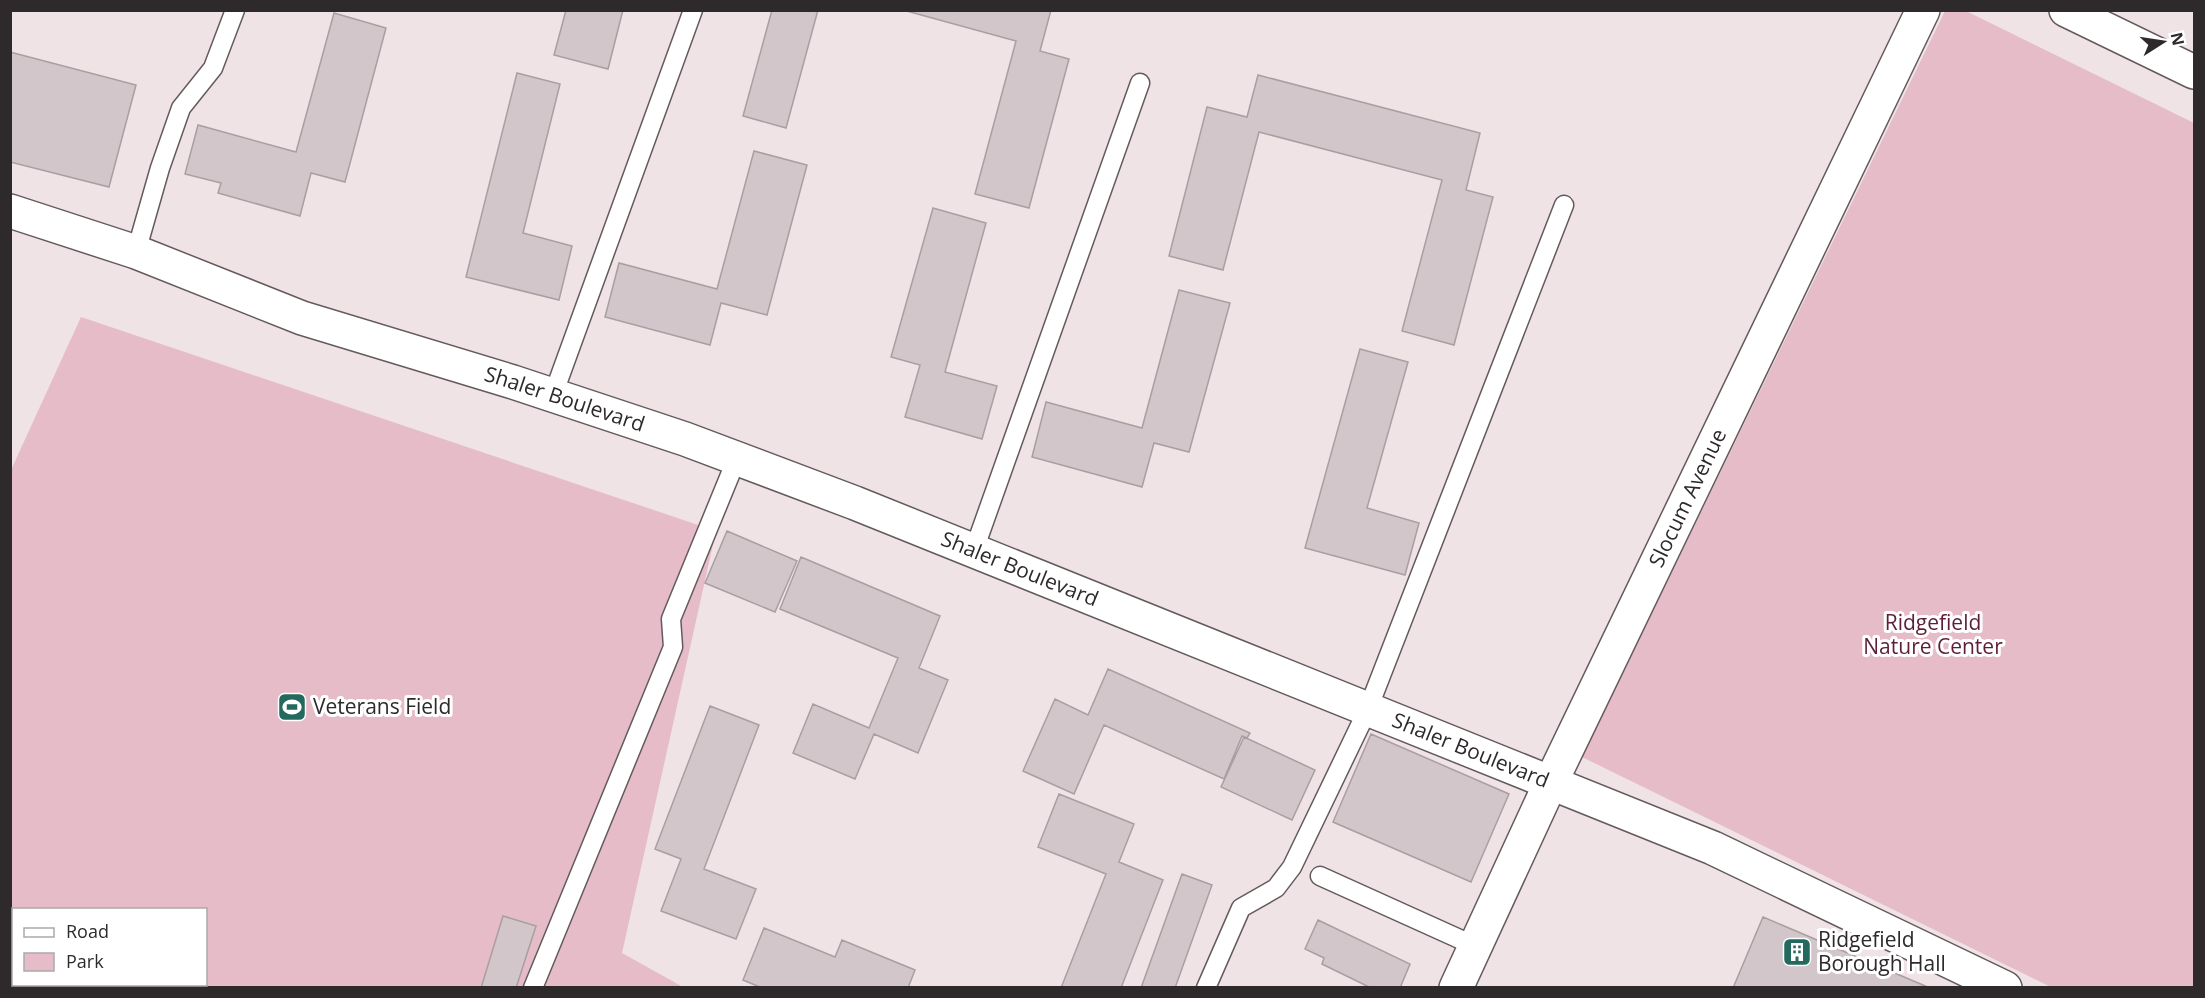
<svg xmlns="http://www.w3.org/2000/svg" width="2205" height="998" font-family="'Open Sans',sans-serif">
<rect width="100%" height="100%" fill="#efe3e6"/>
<path fill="#e5bcc7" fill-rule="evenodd" d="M1945,11H1966L2194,123V987H2051L1582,757Z
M81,317L716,531L622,953L683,987L11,988V470ZM14,910H206V984H14Z"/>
<path fill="#d2c6ca" stroke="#a99ea1" stroke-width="1.5" d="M566,10H623L608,69L554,55Z
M772,10H818L786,128L743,116Z
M903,10H1051L1040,51L1069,59L1029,208L975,194L1016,41Z
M334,13L386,28L345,182L311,173L300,216L218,193L221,183L185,174L198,125L296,152Z
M10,52L136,85L109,187L10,162Z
M517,73L560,84L523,233L572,246L559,300L466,277Z
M1258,75L1480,133L1466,190L1493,197L1454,345L1402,331L1442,180L1259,132L1223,270L1169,256L1207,107L1247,117Z
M754,151L807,165L767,315L721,303L710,345L605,317L619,263L717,289Z
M933,208L986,223L945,372L997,386L982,439L905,417L920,365L891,357Z
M1179,290L1230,303L1189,452L1154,443L1142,487L1032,457L1046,402L1142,428Z
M1360,349L1408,362L1367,508L1419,523L1405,575L1305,548Z
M727,531L797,561L775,612L705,583Z
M801,557L940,616L919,668L948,680L918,753L874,734L855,779L793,753L813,704L869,728L898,658L780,609Z
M1108,669L1250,733L1247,738L1242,736L1224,779L1104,725L1074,794L1023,771L1055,699L1088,715Z
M710,706L759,725L704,869L756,889L736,939L661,911L681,859L655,849Z
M1371,734L1509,794L1471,882L1333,822Z
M1244,737L1315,770L1292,820L1221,787Z
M1059,794L1134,824L1119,862L1163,880L1121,988H1061L1106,874L1038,847Z
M1182,874L1212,885L1175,988H1141Z
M503,916L536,926L516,988H481Z
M1763,917L1930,988H1733Z
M1318,920L1410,964L1400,988H1371L1322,964L1324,958L1305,949Z
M764,928L835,957L842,940L915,970L908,988H762L743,980Z"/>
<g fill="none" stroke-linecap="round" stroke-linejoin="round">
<g stroke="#645a5d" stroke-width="21">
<path id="service" d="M136,252L160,168L181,108L213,68L235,10
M553,395L693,10
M974,550L1140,83
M1320,876L1475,946
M533,988L673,647L671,619L737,458
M1206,988L1241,908L1276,888L1292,867L1368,709L1564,205"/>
</g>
<g stroke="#645a5d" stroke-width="36">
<g id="minor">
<path d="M2066,10L2194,72"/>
<path id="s1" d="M1456,988L1551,782L1923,10"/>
</g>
</g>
<g stroke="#645a5d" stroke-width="36">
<g id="tertiary">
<path id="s2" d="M10,211L136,252L302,318L513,382L685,439L855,503L1713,848L2005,988"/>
</g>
</g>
<path stroke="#afa6a8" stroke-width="4" stroke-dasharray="3 3" stroke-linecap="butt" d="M10,949L14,947"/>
<use href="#service" stroke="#fff" stroke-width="18"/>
<use href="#minor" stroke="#fff" stroke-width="33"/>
<use href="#tertiary" stroke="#fff" stroke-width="33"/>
</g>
<defs>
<g id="stadium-square" transform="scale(1.5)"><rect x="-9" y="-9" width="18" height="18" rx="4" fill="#23695d" stroke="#fff"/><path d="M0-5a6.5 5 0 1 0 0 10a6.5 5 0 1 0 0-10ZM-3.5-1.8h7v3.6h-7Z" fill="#fff"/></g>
<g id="building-square" transform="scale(1.5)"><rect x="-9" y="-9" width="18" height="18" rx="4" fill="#23695d" stroke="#fff"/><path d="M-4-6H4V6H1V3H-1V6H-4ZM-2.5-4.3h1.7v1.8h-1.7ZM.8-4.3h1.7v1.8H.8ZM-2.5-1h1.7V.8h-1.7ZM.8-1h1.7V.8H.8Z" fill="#fff"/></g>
</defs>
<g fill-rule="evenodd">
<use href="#stadium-square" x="292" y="707"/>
<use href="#building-square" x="1797" y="952"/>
</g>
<g text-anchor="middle" stroke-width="6" stroke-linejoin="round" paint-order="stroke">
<g font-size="21" fill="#2e2a2b" stroke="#fff">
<text dy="7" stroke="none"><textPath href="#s2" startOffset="586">Shaler Boulevard</textPath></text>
<text dy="7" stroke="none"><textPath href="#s1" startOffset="542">Slocum Avenue</textPath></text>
<text dy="7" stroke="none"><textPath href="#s2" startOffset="1072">Shaler Boulevard</textPath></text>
<text dy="7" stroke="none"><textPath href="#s2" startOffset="1558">Shaler Boulevard</textPath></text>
</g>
<g font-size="21" fill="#5d1f37" stroke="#fff">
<text x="1933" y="630">Ridgefield<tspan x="1933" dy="24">Nature Center</tspan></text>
</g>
<g font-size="21" fill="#2e2a2b" stroke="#fff" text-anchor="start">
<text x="313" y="714">Veterans Field</text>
<text x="1818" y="947">Ridgefield<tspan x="1818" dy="24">Borough Hall</tspan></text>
</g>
</g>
<rect width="2205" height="998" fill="none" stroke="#2e2a2b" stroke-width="24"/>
<rect x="12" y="908" width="195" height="78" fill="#ffffff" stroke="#abaaaa" stroke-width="1.5"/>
<rect x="24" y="928" width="30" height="9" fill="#ffffff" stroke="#abaaaa" stroke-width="1.5"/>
<text x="66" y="938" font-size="18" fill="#2e2a2b">Road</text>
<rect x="24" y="953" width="30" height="18" fill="#e5bcc7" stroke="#abaaaa" stroke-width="1.5"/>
<text x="66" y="968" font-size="18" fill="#2e2a2b">Park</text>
<g transform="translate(2163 42) rotate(78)" stroke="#ffffff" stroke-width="4.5" paint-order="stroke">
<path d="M0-4.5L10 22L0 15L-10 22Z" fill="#2e2a2b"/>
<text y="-9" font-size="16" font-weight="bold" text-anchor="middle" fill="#2e2a2b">N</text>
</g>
</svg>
